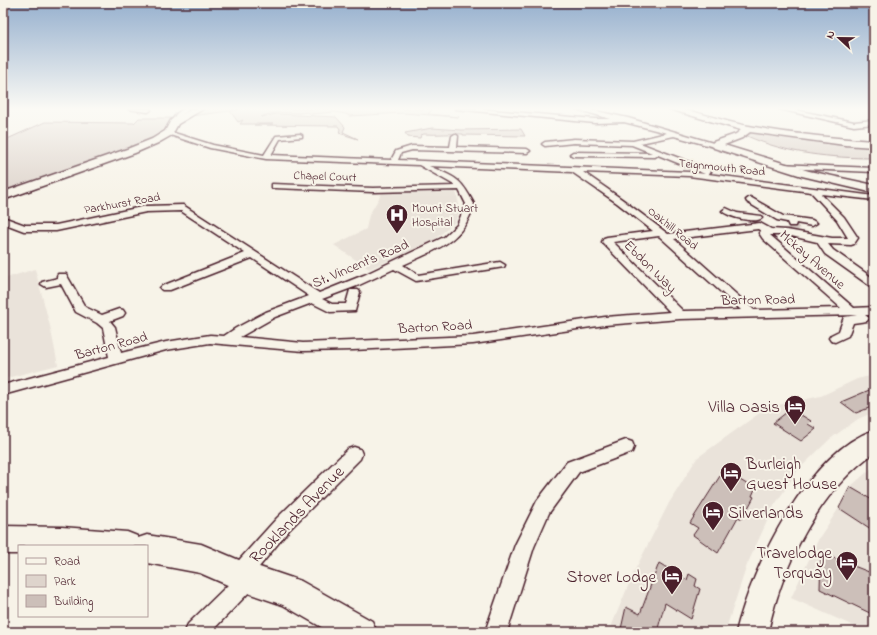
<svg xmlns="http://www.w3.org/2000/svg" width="877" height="635" font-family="'Indie Flower',sans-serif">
<rect width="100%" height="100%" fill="#f7f3e8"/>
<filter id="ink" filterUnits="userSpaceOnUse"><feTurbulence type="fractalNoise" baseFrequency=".025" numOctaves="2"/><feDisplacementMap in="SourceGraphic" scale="8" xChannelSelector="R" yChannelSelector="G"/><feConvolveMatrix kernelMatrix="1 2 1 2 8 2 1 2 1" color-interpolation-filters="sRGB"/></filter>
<g filter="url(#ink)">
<path fill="#eae3da" d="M456,191L460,210L455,222L433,241L369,269L334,245L366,229L369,215L382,193Z
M35,269L50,326L58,365L3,379V279Z
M874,375V412L858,419L830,439L798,470L774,506L747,565L725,632H609L633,574L669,503L697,458L768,407L821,396L857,379Z
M874,466V632H867L791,598L819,538L839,508L850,487Z"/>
<path fill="#ded4cc" stroke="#947a7c" d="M204,109H239L231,111L242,109H433L428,114L459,117L403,113L349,116L346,114L335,112L311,114C307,111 304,113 299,113C285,113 274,111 261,117L277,114L336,117L345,127L343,132L358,139L339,133L340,129L338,126L254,125L273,124H240L243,120L238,122L230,111L190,116Z
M139,118H173L164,131L147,142L3,195V141L45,122L134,123Z
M432,128L461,130L521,129L525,136L463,135V134C451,133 438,135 424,134L421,135L420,138L408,137L405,133Z
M753,131L874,145V158C831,158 787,154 747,136Z"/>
<path fill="#ccbfb9" stroke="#4a1f2b" d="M874,388V406L856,413L841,402Z
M787,412L797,418L801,415L811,421L808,424L816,429L801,441L773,423Z
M727,465L738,472L735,477L755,489L752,496L754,497L742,519L738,517L718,553L693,535L698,528L690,523Z
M850,487L874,501V531L839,508Z
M821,553L874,574V615L820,589Z
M659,563L687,580L689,574L697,579L695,586L700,589L691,619L665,603L657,632H627L621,629L626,607L640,614Z"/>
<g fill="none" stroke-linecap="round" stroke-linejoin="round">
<path stroke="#d4c9c2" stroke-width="10" stroke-dasharray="10 5" stroke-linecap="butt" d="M792,224L795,231"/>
<g stroke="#4a1f2b" stroke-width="3">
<path id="street" d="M128,109H150L151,110L148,112Z
M183,109H190L180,116L176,123H172L171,122L176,114Z
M455,109H480L595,119H611L576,109H587L628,118L720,145V147L718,148L674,136L640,143L710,170L711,172L708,174L874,196V200L821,194L844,217L858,238L854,244L851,245L828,244L833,250L874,279V287L870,286L825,254L817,242L787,235H770L854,308L874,307V315H865L869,318L867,321L853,323L848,336L835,342L831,341L829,338L831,335L839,331L844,317L857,315L680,319L605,325L473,344L353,350L303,351L210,343L166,350L3,395V385L109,357L103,328L97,323L76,312L61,284L46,287L41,284L42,282L58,278L57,276L58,274H66L85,307L102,315L119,309L123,310L125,313L123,316L110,321L115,327L121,353L166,342L210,335L224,336L236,328L266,312L309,296L252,258L170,290H162L160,288L162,286L245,253L181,211L146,212L56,231H24L3,223V217L25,225H56L146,206L183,205L319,293L364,275L444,237L457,225L466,204L459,190L373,192L275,188H272V184L373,188L456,186L419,165L266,159L210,148L167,134V132H171L213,145L264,155L276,136L300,134L302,135V137L280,139L271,155L391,160L396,151L412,146L450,147L452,136L455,134L458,136L457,147L527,149L530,151L527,153L412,150L401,153L398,160L689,172L705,174L658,155L655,157L573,156L570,154L573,152L652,153L632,145L574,143L545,146L542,144L545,142L574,139L633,141L667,133L624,122L595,123ZM429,166L572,172L617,203L653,231L607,237L604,238L602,242L670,312L605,317L473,336L303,343L240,337L275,317L312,303L330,312L355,311L360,292L358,290H350L346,304H332L322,299L357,286L394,269L416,281L504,267L505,265L500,262L418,275L403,265C435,250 464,242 474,204C460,177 456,178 429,166ZM583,172L689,176L811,192L837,220L848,238H832L787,230L771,229L760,223L668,234L623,200ZM758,229L761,231L759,233L763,239L841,308L754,310L674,239ZM659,236L741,310L683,311L613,242Z
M779,109H791L854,122L874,120V124L854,126Z
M778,164L874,168V172L781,168H778Z
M750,197L783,216L812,220L817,223L812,226L796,223L795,226H789L787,222L777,220L747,202L746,200Z
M726,208L737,213L761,216L762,218C756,224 728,217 722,211Z
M626,440L632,442L634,447L632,452L579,472L549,513L534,547L507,632H485L515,545L537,501L567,462Z
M354,447L360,449L362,454L360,459L289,530L255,572L258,579L255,586L211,632H185L188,624L232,581L229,575L232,568L277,518L348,449Z"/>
</g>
<g stroke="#4a1f2b" stroke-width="3">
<path id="secondary" d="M192,109H203L178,124L172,135L158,143L135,153L3,200V192L127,149L152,139L165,131L171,120Z
M669,109C697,109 722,122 749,126C790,134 833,138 874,141V147L845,145L750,132L742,138L724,145L809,171L874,185V193L802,176L714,148L712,144L713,142L736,134L741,130Z
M874,430V453C818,492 782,566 768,632H736C752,567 807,453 874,430Z
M3,526L62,527L127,532L137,536L138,538L147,535L201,544L239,560L301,581L372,621L377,632H330L283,605L239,590L200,573L147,563V546H19V554H3Z"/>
</g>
<use href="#street" fill="#f7f3e8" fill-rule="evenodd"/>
<use href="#secondary" fill="#f7f3e8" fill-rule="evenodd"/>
</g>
</g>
<linearGradient id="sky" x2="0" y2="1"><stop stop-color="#96b0ce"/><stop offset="0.55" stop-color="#fbfaf5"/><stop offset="1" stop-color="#fbfaf5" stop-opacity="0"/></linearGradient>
<rect width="877" height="198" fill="url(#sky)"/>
<defs>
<g id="hospital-pin" transform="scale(1.15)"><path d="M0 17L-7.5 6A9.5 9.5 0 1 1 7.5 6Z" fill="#4a1f2b" stroke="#f7f3e8"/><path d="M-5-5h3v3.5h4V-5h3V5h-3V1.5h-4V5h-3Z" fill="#fff"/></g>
<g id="hotel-pin" transform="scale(1.15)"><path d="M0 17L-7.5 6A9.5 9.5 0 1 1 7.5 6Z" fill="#4a1f2b" stroke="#f7f3e8"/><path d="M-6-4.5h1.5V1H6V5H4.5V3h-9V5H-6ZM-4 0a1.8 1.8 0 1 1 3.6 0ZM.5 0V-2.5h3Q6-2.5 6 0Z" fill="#fff"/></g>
</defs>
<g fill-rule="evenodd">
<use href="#hospital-pin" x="397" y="215"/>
<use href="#hotel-pin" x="795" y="406"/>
<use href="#hotel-pin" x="731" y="473"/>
<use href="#hotel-pin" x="713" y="512"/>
<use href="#hotel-pin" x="847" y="562"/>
<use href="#hotel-pin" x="672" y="576"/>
</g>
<g text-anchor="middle" stroke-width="4" stroke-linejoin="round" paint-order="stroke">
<g font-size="12" fill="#4a1f2b" stroke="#f7f3e8">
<text transform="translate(722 167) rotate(6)" y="4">Teignmouth Road</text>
<text transform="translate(325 176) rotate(2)" y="4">Chapel Court</text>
<text transform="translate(122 203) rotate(-10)" y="4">Parkhurst Road</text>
<text transform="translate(673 228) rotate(39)" y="4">Oakhill Road</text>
</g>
<g font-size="12" fill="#4a1f2b" stroke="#f7f3e8" text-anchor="start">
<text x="412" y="212">Mount Stuart<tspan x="412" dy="14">Hospital</tspan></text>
</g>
<g font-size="14" fill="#4a1f2b" stroke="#f7f3e8">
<text transform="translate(813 259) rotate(41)" y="5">Mckay Avenue</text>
<text transform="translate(360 263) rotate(-23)" y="5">St. Vincent's Road</text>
<text transform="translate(651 266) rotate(45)" y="5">Ebdon Way</text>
<text transform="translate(758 299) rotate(-1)" y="5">Barton Road</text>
<text transform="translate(435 326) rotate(-3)" y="5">Barton Road</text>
<text transform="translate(111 345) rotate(-15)" y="5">Barton Road</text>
</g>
<g font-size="17" fill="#4a1f2b" stroke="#f7f3e8" text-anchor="end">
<text x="780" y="412">Villa Oasis</text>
<text x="746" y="469" text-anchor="start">Burleigh<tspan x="746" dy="20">Guest House</tspan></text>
<text x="728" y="518" text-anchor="start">Silverlands</text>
<text x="832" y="558">Travelodge<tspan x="832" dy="20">Torquay</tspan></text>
<text x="656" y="582">Stover Lodge</text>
</g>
<g font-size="17" fill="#4a1f2b" stroke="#f7f3e8">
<text transform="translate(296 514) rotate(-46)" y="6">Rooklands Avenue</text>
</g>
</g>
<rect width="877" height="635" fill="none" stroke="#f7f3e8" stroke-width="16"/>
<rect x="8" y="8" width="861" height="619" fill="none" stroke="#4a1f2b" stroke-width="1.5" filter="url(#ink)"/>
<rect x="18" y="545" width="130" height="72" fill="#f7f3e8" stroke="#b29e9c"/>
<rect x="26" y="558" width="20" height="6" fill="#f7f3e8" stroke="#b29e9c"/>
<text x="54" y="565" font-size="12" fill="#4a1f2b">Road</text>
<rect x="26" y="575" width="20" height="12" fill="#ded4cc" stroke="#b29e9c"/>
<text x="54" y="585" font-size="12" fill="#4a1f2b">Park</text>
<rect x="26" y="595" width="20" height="12" fill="#ccbfb9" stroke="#b29e9c"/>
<text x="54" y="605" font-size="12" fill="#4a1f2b">Building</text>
<g transform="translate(839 38) rotate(292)" stroke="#f7f3e8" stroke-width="3" paint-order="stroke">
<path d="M0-3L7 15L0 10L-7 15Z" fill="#4a1f2b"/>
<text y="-6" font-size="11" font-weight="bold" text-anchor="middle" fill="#4a1f2b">N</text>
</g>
</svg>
